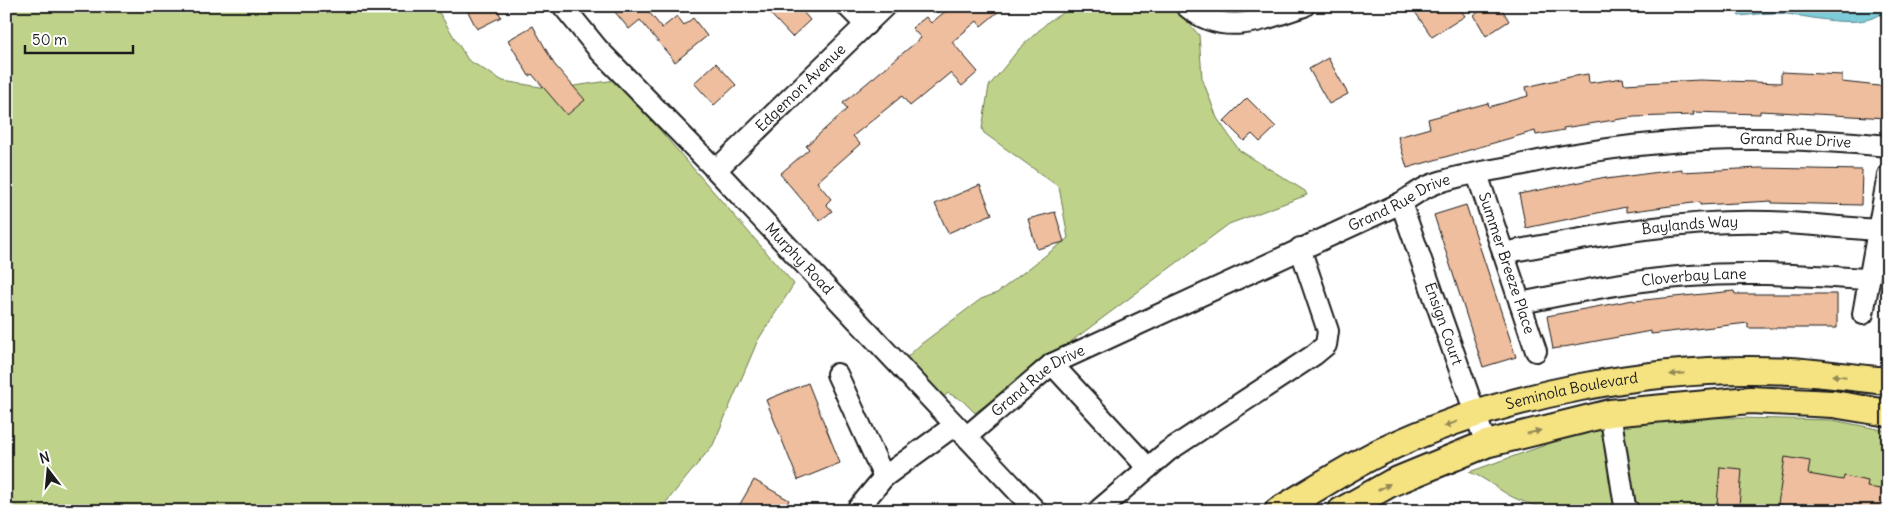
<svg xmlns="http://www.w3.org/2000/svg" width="1894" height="517" font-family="Delius,sans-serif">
<rect width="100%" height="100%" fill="#fff"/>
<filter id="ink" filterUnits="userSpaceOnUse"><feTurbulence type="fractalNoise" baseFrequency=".02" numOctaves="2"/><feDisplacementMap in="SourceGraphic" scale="10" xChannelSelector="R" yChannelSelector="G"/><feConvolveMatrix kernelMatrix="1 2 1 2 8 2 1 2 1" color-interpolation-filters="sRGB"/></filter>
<g filter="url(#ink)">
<path fill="#bed389" stroke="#6d7852" d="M6,6H435L468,60L503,81L553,89L616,80L794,284L758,340L713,445L659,511H6Z
M1075,6H1173L1199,35L1202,78L1217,118L1239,150L1305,191L1307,195L1229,224L975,413L963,401L948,393L942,399L905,359L921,344L981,299L997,293L1068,238L1059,187L984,133L982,129L989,86L1019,49L1049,21Z
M1690,417L1832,420L1888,431V511H1638L1632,503L1619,426Z
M1605,428L1619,511C1582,511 1555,514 1519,500C1501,493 1487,478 1469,472L1588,430Z"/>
<path fill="#7dccd9" stroke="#56868d" d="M1731,6H1888V9C1861,34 1808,14 1774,13C1763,13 1751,15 1739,16Z"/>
<path fill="#eebe9e" stroke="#1c1c1c" d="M465,6H496L501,17L477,29Z
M610,6H644L662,28L677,16L684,25L693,18L707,36L675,62L640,20L629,29Z
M763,6H798L810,20L792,37Z
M952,6H1005L981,26L977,21L952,42L978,72L962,86L950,73L910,106L902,96L853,136L860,144L817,182L831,199L826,204L832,211L820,221L780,174L809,149L806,146L847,109L843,103L921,38L912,28L926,17L931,23Z
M1411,6H1458L1465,16L1432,37Z
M1488,6H1500L1509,21L1486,36L1474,15Z
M533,26L554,64L585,100L567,115L532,74L529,76L508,40Z
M1328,58L1348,94L1329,104L1309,69Z
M716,63L736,85L714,105L694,83Z
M1781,72L1842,75V82L1888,87V118L1760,111V114L1693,112L1694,115L1634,117L1563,128L1564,130L1536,135L1535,131L1407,168L1398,137L1430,128L1428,119L1488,103L1489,107L1528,96L1526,87L1570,77L1588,74L1589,83L1623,78L1624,84L1700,80L1781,83Z
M1247,98L1276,127L1260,142L1252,134L1244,141L1224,121Z
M1759,168L1862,170L1861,205L1772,203V201L1700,205V202L1626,212V207L1526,228L1519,194L1606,177V179L1682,169V172Z
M980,185L992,214L948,233L935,204Z
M1466,205L1516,357L1483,367L1434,215Z
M1055,212L1064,242L1037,249L1028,219Z
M1734,291L1735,294H1837V328H1748V323L1651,334V331L1553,349L1547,316L1633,300L1634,301Z
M808,383L840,463L798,480L766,400Z
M1785,457L1810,461L1808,474L1843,480L1844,476L1868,481L1867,487L1888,490V511H1808V509L1778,504Z
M1720,467L1742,469L1739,507L1717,505Z
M754,480L789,500L783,511H736Z"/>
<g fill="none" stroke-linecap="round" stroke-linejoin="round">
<g stroke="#1c1c1c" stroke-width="24">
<g id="minor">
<path id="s1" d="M563,6L598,49L716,170L1036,511"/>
<path d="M847,6L866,25"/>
<path d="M1186,6C1224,38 1262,20 1304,6"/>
<path id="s2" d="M716,170L885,6"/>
<path id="s3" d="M1477,174L1536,351"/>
<path id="s4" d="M1401,203L1486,444"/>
<path id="s5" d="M1503,253C1590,237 1679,219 1768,222C1805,223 1841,228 1878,230"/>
<path id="s6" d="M1520,303C1577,292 1632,280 1690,276C1750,271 1810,276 1869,279"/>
<path d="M1863,314L1888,175"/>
<path d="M1052,364L1148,468"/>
<path d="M837,374L884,477L856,511"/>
<path d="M1610,413L1625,506L1629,511"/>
<path id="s7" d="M966,437L1052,364L1401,203C1411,197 1422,188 1434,184C1460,174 1491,171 1519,165C1645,137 1759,133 1888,146"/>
<path d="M884,477L955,425"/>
<path d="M1100,509L1168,451L1314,355L1326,345L1328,331L1300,248"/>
</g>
</g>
<g stroke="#1c1c1c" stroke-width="30">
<g id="major">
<path id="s8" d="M1278,511C1312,491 1345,469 1380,452C1501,394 1656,364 1790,371C1822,373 1855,378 1888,381"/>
<path d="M1341,511L1391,483L1486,444L1610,413L1750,400L1833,404L1888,413"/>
</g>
</g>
<use href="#minor" stroke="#fff" stroke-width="20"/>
<use href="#major" stroke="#f5e382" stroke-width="26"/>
</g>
<defs><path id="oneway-solid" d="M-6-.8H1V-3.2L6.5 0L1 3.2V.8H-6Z" transform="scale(1.25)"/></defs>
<g fill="#938954">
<use href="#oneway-solid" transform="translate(1677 374) rotate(174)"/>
<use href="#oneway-solid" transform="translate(1839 376) rotate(-174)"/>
<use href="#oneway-solid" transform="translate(1451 424) rotate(158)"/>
<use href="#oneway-solid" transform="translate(1534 432) rotate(-14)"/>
<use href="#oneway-solid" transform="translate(1384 487) rotate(-29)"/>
</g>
</g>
<g text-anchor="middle" stroke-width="4.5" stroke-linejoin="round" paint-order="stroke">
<g font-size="15" fill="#1c1c1c" stroke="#fff">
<text dy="5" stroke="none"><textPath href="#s2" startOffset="118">Edgemon Avenue</textPath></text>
<text dy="5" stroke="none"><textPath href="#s7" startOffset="901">Grand Rue Drive</textPath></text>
<text dy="5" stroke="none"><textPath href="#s7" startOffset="496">Grand Rue Drive</textPath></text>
<text dy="5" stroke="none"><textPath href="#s5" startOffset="189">Baylands Way</textPath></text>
<text dy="5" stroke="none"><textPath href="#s1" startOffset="346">Murphy Road</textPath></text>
<text dy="5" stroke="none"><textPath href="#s3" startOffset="94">Summer Breeze Place</textPath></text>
<text dy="5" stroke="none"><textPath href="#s6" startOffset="176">Cloverbay Lane</textPath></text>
<text dy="5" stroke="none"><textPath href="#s4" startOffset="128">Ensign Court</textPath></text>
<text dy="5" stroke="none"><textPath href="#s7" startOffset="92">Grand Rue Drive</textPath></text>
<text dy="5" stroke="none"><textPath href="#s8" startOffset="320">Seminola Boulevard</textPath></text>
</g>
</g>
<rect width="1894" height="517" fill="none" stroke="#fff" stroke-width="25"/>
<rect x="12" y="12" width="1869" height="492" fill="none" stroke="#1c1c1c" stroke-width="2" filter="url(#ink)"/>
<g transform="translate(48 470) rotate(344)" stroke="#ffffff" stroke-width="4" paint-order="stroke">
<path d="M0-4L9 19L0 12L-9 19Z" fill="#1c1c1c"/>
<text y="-8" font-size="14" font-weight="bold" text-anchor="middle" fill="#1c1c1c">N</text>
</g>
<path d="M25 45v8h108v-8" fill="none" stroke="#1c1c1c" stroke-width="2.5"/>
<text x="32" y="45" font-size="15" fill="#1c1c1c" stroke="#ffffff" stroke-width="4" paint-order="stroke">50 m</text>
</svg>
